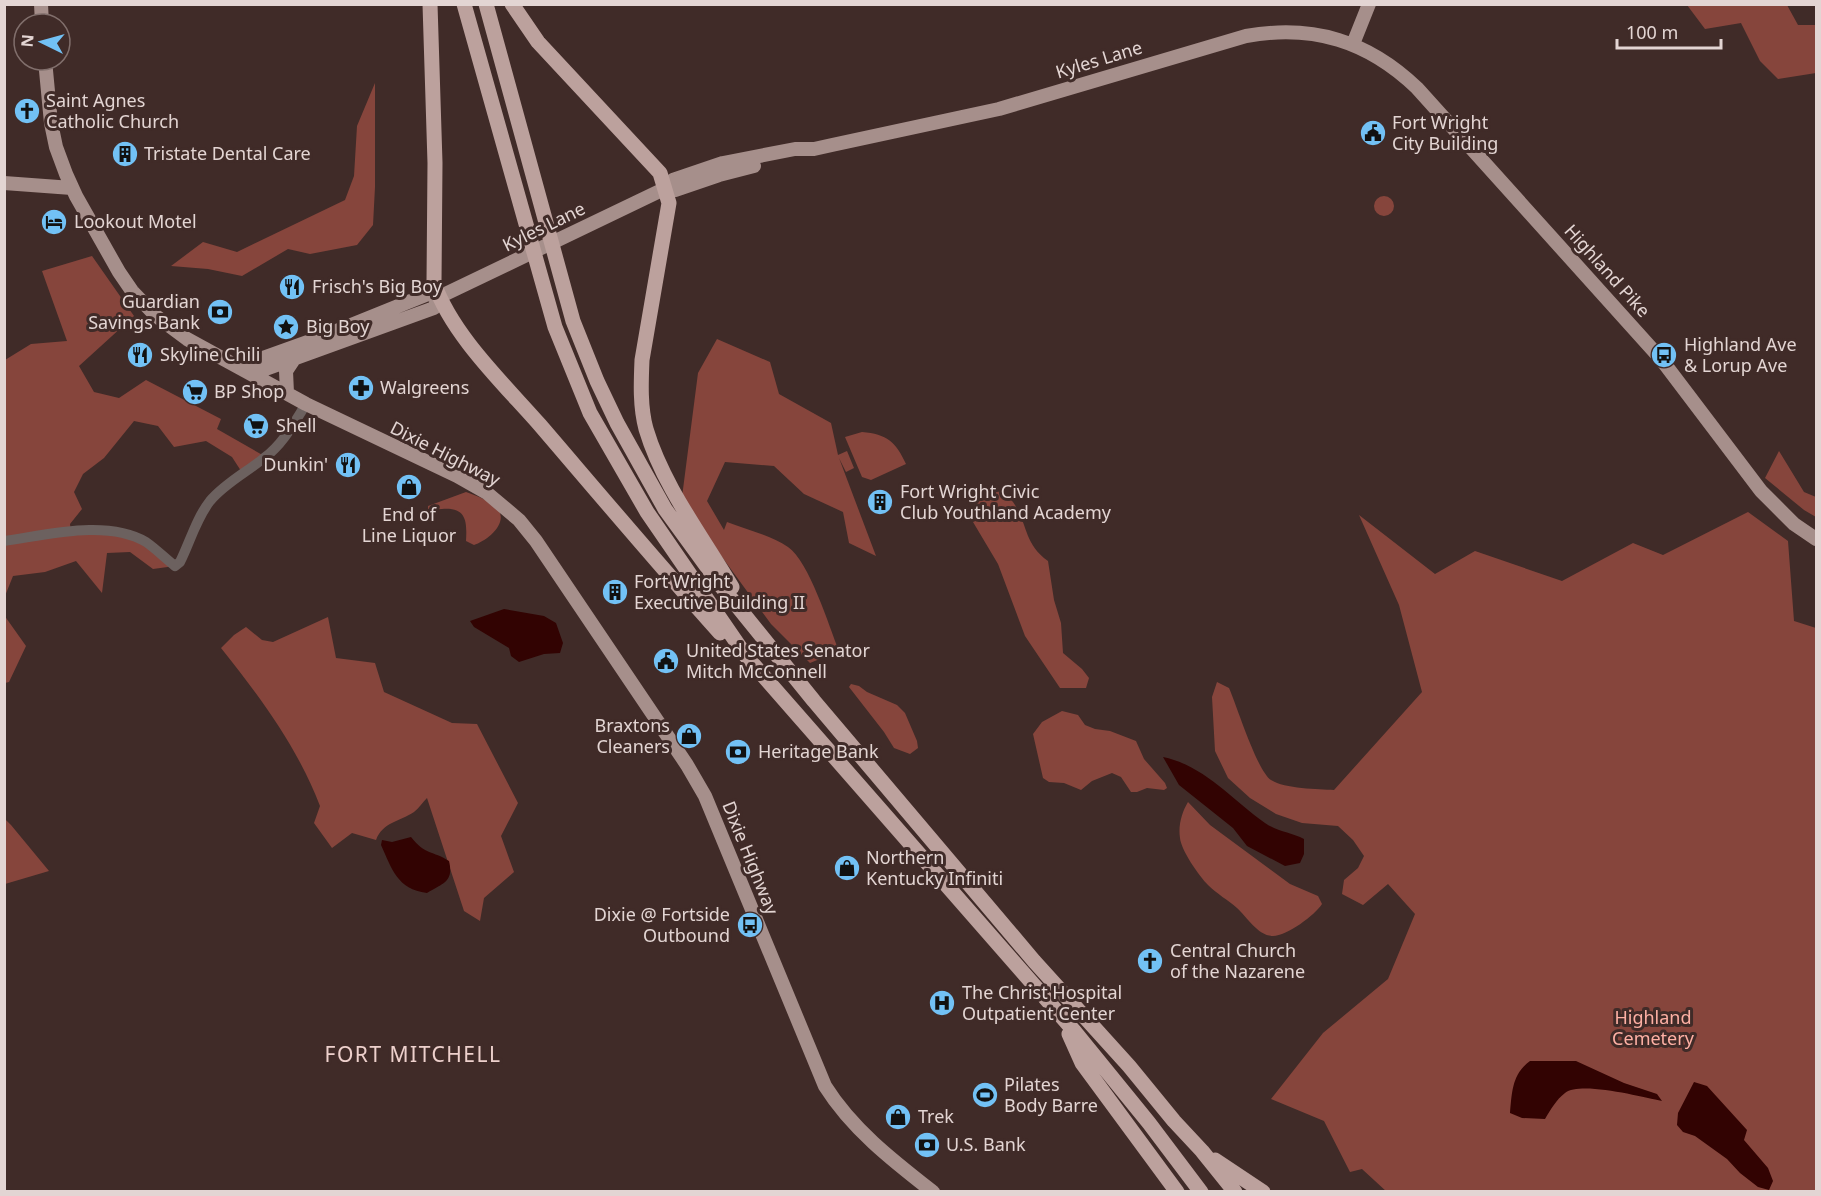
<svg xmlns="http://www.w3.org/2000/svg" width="1821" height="1196" font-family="'Noto Sans',sans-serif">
<rect width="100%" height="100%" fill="#402b28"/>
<path fill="#86453c" d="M1687,5H1787L1798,25H1816V73L1778,79L1760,61L1741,23L1705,29Z
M375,83V187L373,225L357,245L310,254L288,249L242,276L208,269L171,266L203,242L237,252L345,200L354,176L357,126Z
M1374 206a10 10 0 1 1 20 0a10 10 0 1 1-20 0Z
M92,256L134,316L79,366L94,392L119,398L146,380L221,419L217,429L266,457L243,474L232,457L206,441L174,447L158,426L134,421L104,458L83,474L74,492L82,509L70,524L71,532L127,534L175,566L153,569L130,552L107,553L102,593L76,561L45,572L13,576L5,596V360L31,344L67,341L42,271Z
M717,339L770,362L779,394L831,423L838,455L847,451L854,468L846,472L839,458L876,556L849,543L843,512L804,494L774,466L725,462L707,501L724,530L727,522C747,530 771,535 788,547C809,561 829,626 839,651L810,663L771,624L714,546L682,497L698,373Z
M862,432C887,434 896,442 906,464L871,480L862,477L845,437Z
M1779,451L1804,492L1816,497V517L1804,510L1765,478Z
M975,490L1003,492C1006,495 1010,499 1013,502C1028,523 1023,543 1048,561L1054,600L1061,623L1063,653L1082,669L1089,678L1086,688H1060L1025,636L998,564L973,522Z
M466,492C475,495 488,500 496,507C511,522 487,541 474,545L466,541C467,522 467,507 442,509C437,509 433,511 428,512V506Z
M1748,512L1788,541L1794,621L1816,628V1191L1387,1192L1362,1169L1350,1172L1324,1121L1271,1099L1323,1033L1388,979L1415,914L1388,884L1363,905L1342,894L1344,880L1358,868L1364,856L1353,840L1338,826L1302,823L1276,814L1250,798L1228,778L1215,751L1212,697L1217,682L1229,688C1237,706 1257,771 1271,780C1285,789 1318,789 1334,790L1422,692L1399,605L1359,515L1435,574L1475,551L1562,581L1633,543L1663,555Z
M4,615L26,646L9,682L5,683Z
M328,617L336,658L375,663L384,692L452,723L477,724L518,803L501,836L514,872L484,898L480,921L464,911L427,798C423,802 419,808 414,812C399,822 383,822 376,840L352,833L332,848L314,823L320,806C298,748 260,697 221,648L234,635L246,627L262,640L273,642Z
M851,684L859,686L867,692L897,705L905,713L917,741L918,748L910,754L894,748L884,732L849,687Z
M1062,711L1078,715L1085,725L1095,729L1110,731L1136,741L1144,759L1165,783L1167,788L1164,790L1147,788L1137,792H1131L1121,777L1112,773L1092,781L1081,790L1064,783L1049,782L1043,778L1033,734L1042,722Z
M1188,802L1210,825L1290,884L1318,896L1322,904C1315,915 1287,936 1273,936C1258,936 1247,917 1237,908C1228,900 1217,894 1208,885C1199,876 1181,850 1180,838C1178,825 1182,812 1188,802Z
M5,819L11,825L49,871L5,884Z"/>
<path fill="#320302" d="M504,609L544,616L556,623L563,643L560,653L544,654L519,662L511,656L509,648L474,627L470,621Z
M1163,757C1205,766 1231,799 1265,823C1276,831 1292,833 1304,839V854L1300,863L1285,866L1247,846L1233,828L1179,785Z
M411,837C426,856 432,850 449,861C454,882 443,883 427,893C397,889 392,869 381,845L382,840L392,842Z
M1530,1061H1576L1624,1083L1657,1094L1662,1101C1641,1097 1581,1081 1565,1093C1556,1100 1551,1109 1545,1119L1522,1118L1510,1113C1512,1092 1512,1074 1530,1061Z
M1694,1082L1707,1086L1747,1130L1744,1140L1768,1168L1773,1181L1769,1190L1758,1187L1740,1173L1727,1159L1695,1136L1683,1132L1677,1125L1678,1113Z"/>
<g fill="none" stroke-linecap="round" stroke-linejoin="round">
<path stroke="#6c615f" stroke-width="10" d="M4,541C47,535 107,519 146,542C156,549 165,558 175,566L180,562C190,542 196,519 210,501C225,483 247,472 264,458C283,444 294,423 306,404"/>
<path stroke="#a68f8b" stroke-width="14" d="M41,4L42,24
M1353,44L1369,4
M45,60L51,123L56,147L66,174L76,196L119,272L132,291L156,316L187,339L306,404L457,476L487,493L519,520L536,541L687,765L705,796L825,1086C852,1129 892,1160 933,1192
M4,183L72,188
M664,189L675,190L719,175L754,166
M238,367L324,336L428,294L439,297L664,189L673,180L723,163L795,149H814L832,145L999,109L1246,36C1313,24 1368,41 1417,88L1661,359L1761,491L1794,524L1816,539
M252,374L434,308L439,297
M287,393L286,371L294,359"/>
<path stroke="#bca19d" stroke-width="15" d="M430,4L435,163L434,283C452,335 504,384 540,425C600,495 659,565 720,633
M464,4L555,327L590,413L647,512L746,656L1075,1032L1149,1123L1201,1192
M486,4L573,321L597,381L617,423L665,509L721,586L814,701L1034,961L1129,1066L1174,1121L1202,1151L1235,1192
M512,4L538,42L660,173L669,203L642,360C641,383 640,407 646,429C663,486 702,536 732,587
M1069,1034L1082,1063L1177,1192
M1215,1160L1263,1192"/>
</g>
<defs>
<g id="church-disc" transform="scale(1.35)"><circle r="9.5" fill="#72c1f5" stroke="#402b28"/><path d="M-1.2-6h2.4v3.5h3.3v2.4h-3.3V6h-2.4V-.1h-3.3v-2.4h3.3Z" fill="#111"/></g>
<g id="civic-disc" transform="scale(1.35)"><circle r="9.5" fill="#72c1f5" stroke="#402b28"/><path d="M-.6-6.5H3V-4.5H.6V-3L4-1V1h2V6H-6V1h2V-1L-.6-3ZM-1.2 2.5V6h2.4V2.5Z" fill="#111"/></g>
<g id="building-disc" transform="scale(1.35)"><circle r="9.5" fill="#72c1f5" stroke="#402b28"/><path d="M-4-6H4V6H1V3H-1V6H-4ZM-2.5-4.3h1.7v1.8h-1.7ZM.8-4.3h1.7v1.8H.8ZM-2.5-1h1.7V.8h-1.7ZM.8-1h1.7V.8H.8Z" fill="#111"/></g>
<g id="hotel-disc" transform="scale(1.35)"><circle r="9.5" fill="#72c1f5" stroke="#402b28"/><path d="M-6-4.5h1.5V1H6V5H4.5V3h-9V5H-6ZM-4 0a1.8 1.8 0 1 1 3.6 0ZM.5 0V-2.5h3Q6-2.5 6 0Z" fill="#111"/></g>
<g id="restaurant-disc" transform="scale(1.35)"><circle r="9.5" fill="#72c1f5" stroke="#402b28"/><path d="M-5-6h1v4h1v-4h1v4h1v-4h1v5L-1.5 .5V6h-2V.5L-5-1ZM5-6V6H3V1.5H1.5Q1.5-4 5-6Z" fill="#111"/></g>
<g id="bank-disc" transform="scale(1.35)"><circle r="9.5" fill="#72c1f5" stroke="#402b28"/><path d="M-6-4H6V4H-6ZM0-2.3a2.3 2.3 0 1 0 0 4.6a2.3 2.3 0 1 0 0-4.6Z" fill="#111"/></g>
<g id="sight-disc" transform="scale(1.35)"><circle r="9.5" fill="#72c1f5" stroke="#402b28"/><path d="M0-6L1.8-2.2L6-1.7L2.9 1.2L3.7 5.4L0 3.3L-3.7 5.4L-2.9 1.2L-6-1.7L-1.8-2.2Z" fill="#111"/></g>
<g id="bus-disc" transform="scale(1.35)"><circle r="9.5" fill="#72c1f5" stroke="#402b28"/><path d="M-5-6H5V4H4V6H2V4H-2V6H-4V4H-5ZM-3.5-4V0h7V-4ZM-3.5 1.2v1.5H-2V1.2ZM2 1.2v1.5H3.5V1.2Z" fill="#111"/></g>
<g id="pharmacy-disc" transform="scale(1.35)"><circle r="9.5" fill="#72c1f5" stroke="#402b28"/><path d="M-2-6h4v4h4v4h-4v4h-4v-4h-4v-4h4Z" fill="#111"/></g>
<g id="supermarket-disc" transform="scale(1.35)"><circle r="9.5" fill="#72c1f5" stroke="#402b28"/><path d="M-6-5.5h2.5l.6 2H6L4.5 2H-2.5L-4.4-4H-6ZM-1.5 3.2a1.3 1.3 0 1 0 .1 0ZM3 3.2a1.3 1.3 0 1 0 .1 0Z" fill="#111"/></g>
<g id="shop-disc" transform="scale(1.35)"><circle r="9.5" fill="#72c1f5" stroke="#402b28"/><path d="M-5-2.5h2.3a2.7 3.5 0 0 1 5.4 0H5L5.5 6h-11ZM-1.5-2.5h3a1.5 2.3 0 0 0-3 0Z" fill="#111"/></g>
<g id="hospital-disc" transform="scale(1.35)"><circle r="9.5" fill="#72c1f5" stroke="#402b28"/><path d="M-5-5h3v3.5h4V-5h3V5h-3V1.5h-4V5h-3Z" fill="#111"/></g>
<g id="stadium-disc" transform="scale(1.35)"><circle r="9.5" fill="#72c1f5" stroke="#402b28"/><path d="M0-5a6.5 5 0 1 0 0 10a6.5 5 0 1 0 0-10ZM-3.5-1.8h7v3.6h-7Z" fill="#111"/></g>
</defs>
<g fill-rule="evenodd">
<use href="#church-disc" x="27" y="111"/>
<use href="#civic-disc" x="1373" y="133"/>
<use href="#building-disc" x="125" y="154"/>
<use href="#hotel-disc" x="54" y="222"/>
<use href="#restaurant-disc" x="292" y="287"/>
<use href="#bank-disc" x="220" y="312"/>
<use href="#sight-disc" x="286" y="327"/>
<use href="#restaurant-disc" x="140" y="355"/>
<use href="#bus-disc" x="1664" y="355"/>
<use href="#pharmacy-disc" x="361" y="388"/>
<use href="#supermarket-disc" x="195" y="392"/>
<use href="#supermarket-disc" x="256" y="426"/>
<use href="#restaurant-disc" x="348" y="465"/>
<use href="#shop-disc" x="409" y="487"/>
<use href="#building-disc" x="880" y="502"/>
<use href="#building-disc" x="615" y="592"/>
<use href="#civic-disc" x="666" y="661"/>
<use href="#shop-disc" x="689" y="736"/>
<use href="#bank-disc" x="738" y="752"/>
<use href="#shop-disc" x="847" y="868"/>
<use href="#bus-disc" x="750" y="925"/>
<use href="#church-disc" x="1150" y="961"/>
<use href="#hospital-disc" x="942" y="1003"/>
<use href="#stadium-disc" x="985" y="1095"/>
<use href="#shop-disc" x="898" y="1117"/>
<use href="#bank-disc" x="927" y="1145"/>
</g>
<g text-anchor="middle" stroke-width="6" stroke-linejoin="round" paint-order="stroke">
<g font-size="18" fill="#e3d5d3" stroke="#402b28">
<text transform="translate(1099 60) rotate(-17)" y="6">Kyles Lane</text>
<text transform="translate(544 227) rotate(-26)" y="6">Kyles Lane</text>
<text transform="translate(1607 271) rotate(48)" y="6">Highland Pike</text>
<text transform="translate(445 454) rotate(27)" y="6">Dixie Highway</text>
<text transform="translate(750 858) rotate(68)" y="6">Dixie Highway</text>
</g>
<g font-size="18" fill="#e3d5d3" stroke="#402b28" text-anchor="start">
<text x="46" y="107">Saint Agnes<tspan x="46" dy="21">Catholic Church</tspan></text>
<text x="1392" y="129">Fort Wright<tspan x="1392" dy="21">City Building</tspan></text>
<text x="144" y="160">Tristate Dental Care</text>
<text x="74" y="228">Lookout Motel</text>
<text x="312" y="293">Frisch's Big Boy</text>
<text x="200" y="308" text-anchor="end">Guardian<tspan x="200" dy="21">Savings Bank</tspan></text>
<text x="306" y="333">Big Boy</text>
<text x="1684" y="351">Highland Ave<tspan x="1684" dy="21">&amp; Lorup Ave</tspan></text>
<text x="160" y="361">Skyline Chili</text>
<text x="380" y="394">Walgreens</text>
<text x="214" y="398">BP Shop</text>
<text x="276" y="432">Shell</text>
<text x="328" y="471" text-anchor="end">Dunkin'</text>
<text x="900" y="498">Fort Wright Civic<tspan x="900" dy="21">Club Youthland Academy</tspan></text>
<text x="409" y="521" text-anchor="middle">End of<tspan x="409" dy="21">Line Liquor</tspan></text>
<text x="634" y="588">Fort Wright<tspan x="634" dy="21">Executive Building II</tspan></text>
<text x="686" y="657">United States Senator<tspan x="686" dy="21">Mitch McConnell</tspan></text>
<text x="670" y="732" text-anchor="end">Braxtons<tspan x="670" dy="21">Cleaners</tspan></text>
<text x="758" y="758">Heritage Bank</text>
<text x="866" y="864">Northern<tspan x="866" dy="21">Kentucky Infiniti</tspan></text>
<text x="730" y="921" text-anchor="end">Dixie @ Fortside<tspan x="730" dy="21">Outbound</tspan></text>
<text x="1170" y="957">Central Church<tspan x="1170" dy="21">of the Nazarene</tspan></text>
<text x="962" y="999">The Christ Hospital<tspan x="962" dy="21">Outpatient Center</tspan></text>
<text x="1004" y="1091">Pilates<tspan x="1004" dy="21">Body Barre</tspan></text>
<text x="918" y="1123">Trek</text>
<text x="946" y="1151">U.S. Bank</text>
</g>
<g font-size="18" fill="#feb0a4" stroke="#402b28">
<text x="1653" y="1024">Highland<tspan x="1653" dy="21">Cemetery</tspan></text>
</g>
<g font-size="21" letter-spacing="1.5" fill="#edd0cc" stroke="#402b28">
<text x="413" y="1062">FORT MITCHELL</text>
</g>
</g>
<rect width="1821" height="1196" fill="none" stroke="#e3d5d3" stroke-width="12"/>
<g transform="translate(42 42) rotate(275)"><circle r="28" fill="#402b28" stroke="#816f6c" stroke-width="1.5"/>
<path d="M0-4.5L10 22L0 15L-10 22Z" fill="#72c1f5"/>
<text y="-9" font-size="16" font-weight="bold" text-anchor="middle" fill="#e3d5d3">N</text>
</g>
<path d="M1617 39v9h104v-9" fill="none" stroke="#e3d5d3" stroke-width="3"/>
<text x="1626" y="39" font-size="18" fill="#e3d5d3" stroke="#402b28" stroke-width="4.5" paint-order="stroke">100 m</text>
</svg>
